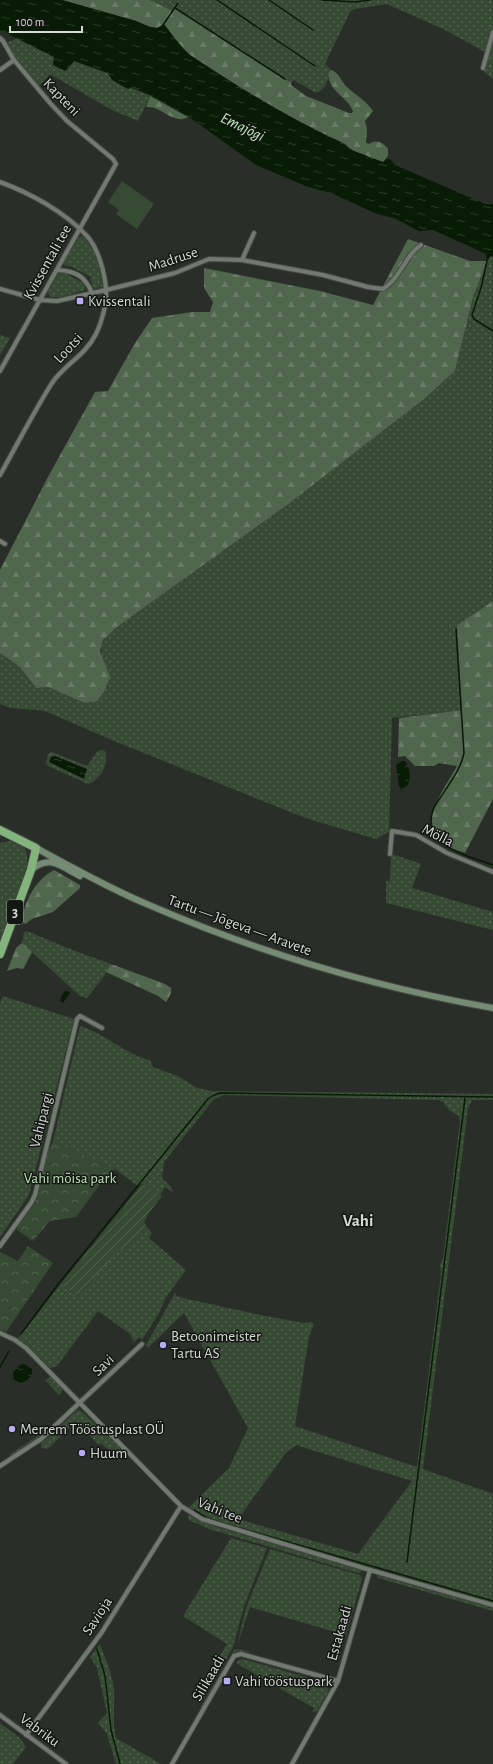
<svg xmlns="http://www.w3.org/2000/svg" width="493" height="1764" font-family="'Alegreya Sans',sans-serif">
<defs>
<pattern id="grass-dots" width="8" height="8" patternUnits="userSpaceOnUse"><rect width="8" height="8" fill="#374a34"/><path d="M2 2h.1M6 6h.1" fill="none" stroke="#536450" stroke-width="1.8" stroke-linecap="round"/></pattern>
<pattern id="forest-firs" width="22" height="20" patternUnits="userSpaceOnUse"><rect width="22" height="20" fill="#50674d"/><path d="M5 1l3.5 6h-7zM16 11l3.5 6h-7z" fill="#687c66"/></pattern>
<pattern id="park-crowns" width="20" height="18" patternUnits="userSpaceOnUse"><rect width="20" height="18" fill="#374a34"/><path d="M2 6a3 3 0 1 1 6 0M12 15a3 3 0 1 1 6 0" fill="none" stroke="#536450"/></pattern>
<pattern id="garden-furrows" width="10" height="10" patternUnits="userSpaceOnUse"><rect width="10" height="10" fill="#374a34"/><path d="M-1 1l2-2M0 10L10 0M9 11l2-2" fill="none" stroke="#536450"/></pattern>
<pattern id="water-ripples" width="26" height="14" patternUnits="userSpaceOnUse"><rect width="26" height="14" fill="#071b05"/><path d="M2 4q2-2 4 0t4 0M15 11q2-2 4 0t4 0" fill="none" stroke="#2a3c29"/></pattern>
</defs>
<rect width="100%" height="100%" fill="#292f28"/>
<path fill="url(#grass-dots)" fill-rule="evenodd" d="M150,0H493V79L484,72L483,68L487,53L443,29L387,4L354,9L350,12L325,64L331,70L328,74C329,82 324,90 316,93L294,80L291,83L285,79L175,8L172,12Z
M18,38L54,57L55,61L66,71L74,61L108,73L112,80L150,96L138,121L112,110L50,74L38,87L16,59L6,43Z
M81,236C97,243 99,270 103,285L102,287L94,289L90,279L91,277L72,267L64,265L63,263L79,237Z
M491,256L493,257V601L457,625L462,710L392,718L389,832L376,839L312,820L290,812L114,741L45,711C30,708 13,711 0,704V653L20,667L36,688L48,687L85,703L104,663C98,643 102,640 117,627L287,505L423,400L455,371L473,297L487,261Z
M63,272L85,284V290L61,297H50L48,292L57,275Z
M0,335L10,338L0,355Z
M101,750L105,751C109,764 101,779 88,784L48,766L46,763L48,754L52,752L87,766L97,752Z
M10,841L24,847L27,854V866L0,945V843Z
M392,854L421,864L412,888L493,912V930L386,903V881H390L391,857Z
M27,931L75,951L114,965L110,966L104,976L87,998L80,996L22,943L24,932Z
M3,996L74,1019L29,1195L0,1237V1003Z
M80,1026C105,1033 124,1054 150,1060L153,1067L178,1076L197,1088L211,1091L493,1094V1100H472L468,1108L423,1469L493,1494V1602L216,1522L207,1519L188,1508L229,1468L248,1428L184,1313L148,1348L146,1345L175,1293L177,1296L183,1298L260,1315L304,1323L312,1322L314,1325L309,1336L295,1426L417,1467L441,1273L440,1264L443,1258L460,1121L459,1116L449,1110L443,1102L439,1100L224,1095L214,1099L164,1162L162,1178L170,1186L174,1193L165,1187L160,1195L143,1183L138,1186L115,1169L53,1141ZM296,1445L412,1481L358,1554L238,1519L285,1454Z
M147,1227L152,1233L149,1238L186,1270L166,1297L159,1313L142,1340L139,1337L134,1342L130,1334L98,1311L57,1366L50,1368L18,1339L19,1337L61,1284L78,1296L120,1248L125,1252C133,1243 142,1237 147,1227Z
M51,1377L62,1389L61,1393L59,1395L45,1380Z
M80,1410L124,1451V1457L120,1461L101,1443L99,1445L76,1421L48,1449L41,1448V1443L59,1429L58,1428L76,1411Z
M45,1431L39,1438L12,1456L9,1455Z
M188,1514L213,1526L362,1570L360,1573L354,1572L209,1529L189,1520L188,1517Z
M231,1538L267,1548L244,1606L233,1647L204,1698L202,1697L222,1665L217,1661L227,1644L183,1616Z
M270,1549L360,1575L362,1579L346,1635L250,1607L237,1646L246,1608Z
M376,1575L493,1608V1611L378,1578Z
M100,1644C105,1658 112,1673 114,1689C115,1705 112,1722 116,1738L161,1764H116L107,1734L98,1723L107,1713L97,1668L90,1657Z
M237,1649L251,1652L238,1651L234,1653L203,1707L200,1708L234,1650Z
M243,1659L326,1683L329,1690L317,1711L312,1712L314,1708L236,1663L239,1660Z
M0,1723L20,1738L26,1747L13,1764H0Z"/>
<path fill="url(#forest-firs)" d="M62,0H150L172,11L175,8L291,83V85L306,96L349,113H352L353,111C346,95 330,93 328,74L331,70C339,72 341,81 346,86C355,95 366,100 373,111L365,121L367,129L366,143L369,144C376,139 383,142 388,149V155L384,162C372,160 353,153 345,144L312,129L243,90L190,55L175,39L157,28L150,27L136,21Z
M150,96L188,117C177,124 165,112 155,108C153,107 149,107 146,107Z
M408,239L470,261H487L473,297L455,371L423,400L287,505L117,627L103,640L100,651L110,677L105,690L97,701L85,703L48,687L36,688L20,667L0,653V570L49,475L95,392L108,391L135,343L152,318L192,312H210L213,302L204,288V268L320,291L373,305Z
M493,601V799L465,853C457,850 446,847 439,842C417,823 447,785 457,766L439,763L434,766H415L405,756L398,757L399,718L462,710L457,625Z
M54,870L80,885V888L53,912L32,919L25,924L21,921C26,900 34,881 54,870Z
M22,943L32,952L23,969L17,968L7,971L16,948Z
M114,965L165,984L171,988C172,994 169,997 166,1002L158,996L106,972L110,966Z"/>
<path fill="url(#park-crowns)" d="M53,1141L115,1169L103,1180L76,1217L50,1221L33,1241L17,1230V1227L35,1202L48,1151Z
M28,1246L53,1263L6,1332L0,1330V1252L18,1261Z"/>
<path fill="url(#garden-furrows)" d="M143,1183L162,1196L149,1213L144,1222L147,1227C142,1237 133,1243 125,1252L120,1249L78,1296L62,1285L59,1286Z"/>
<path fill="#374a34" d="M122,181L133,189L131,192L133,189L154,204L137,229L116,214L119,210L108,202Z"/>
<path fill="url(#water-ripples)" d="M0,0H62L136,21L150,27L157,28L164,24L183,49L190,55C240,88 290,119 345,144L349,149L383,162L386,159H390L395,165L485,204H493V257L491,256L487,261L486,254L433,230L419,231L394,218L377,214L331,193L308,187L256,165L192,119L158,99L132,87L128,89L112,80L108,73L74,61L65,71L53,65L54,57L0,30Z
M55,756L87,769L84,779L49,762L51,757Z
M402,761H405C410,769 411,775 408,785L401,789L399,786L396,765Z
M65,991H68L70,993L63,1003L59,999Z
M24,1364L32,1369C33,1377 28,1380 21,1383L14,1380L13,1372L20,1365Z"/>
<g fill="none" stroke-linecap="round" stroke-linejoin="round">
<path stroke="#071b05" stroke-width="1.5" d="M217,0L315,66
M269,0L313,30
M322,0L355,2L370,0
M175,8L285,79
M163,25L178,3
M487,261L481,288L472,315L474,319L493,331
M456,629L464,753C461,767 454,777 446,789C442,796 436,803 433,810C421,847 467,855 493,865
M21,1334L56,1287L208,1099L214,1095L220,1093L493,1097
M0,1367L9,1351
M194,1510L207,1518L223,1523L493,1601
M407,1562L465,1098
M97,1649L105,1676L111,1730L120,1764"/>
<g stroke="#454a44" stroke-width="6">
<path id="street" d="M0,38L3,41L14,60L50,103L67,121L113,159L116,164L0,371
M483,68L493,32
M0,70L14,60
M0,182C30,193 65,212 87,236C98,248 105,273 106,290C107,303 102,322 96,334C84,357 65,364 52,383C33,413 17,445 0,475
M242,260L254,233
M57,270C76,271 85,276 92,293
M0,289L40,300L57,301L106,290L175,273L209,259L242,260L323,275L368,287L383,289C400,279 406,254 421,245
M0,541L5,544
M390,854L392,831L416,835L447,853L493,872
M0,1246L31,1203L35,1195L77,1019L80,1016L102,1028
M0,1333L15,1340L26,1348L181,1506L202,1519L370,1570L493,1605
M0,1466L41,1439L142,1344
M0,1715L66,1764
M26,1735L102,1632L181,1506
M172,1764L234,1656L241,1654L338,1681
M292,1764L338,1681L370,1570"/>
</g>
<g stroke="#454a44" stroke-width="8">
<path id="secondary" d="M36,848C73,868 110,889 149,905C260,953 374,987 493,1008
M31,870C50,854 60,866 80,876"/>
</g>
<g stroke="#454a44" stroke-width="10">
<path id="highway" d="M0,830L36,848L31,870L0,954"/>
</g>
<use href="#street" stroke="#717970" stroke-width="4"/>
<use href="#secondary" stroke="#768b74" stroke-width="6"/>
<use href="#highway" stroke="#82b47c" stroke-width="8"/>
</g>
<g fill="#b8abf7" stroke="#141613" stroke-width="1.5">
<rect x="76" y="297" width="8" height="8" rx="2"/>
<circle cx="163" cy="1345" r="4"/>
<circle cx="12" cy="1429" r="4"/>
<circle cx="82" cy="1453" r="4"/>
<rect x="223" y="1677" width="8" height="8" rx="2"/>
</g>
<g text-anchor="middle" stroke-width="3" stroke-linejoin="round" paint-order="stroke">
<rect fill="#141613" stroke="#9c9f9b" stroke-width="1" x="7" y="900" width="16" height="24" rx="3"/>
<g font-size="14" font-weight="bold" fill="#d6dad5">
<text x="15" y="917">3</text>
</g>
<g font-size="15" fill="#d6dad5" stroke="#141613">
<text transform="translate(62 97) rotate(46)" y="5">Kapteni</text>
<text transform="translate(173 259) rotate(-18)" y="5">Madruse</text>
<text transform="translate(47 262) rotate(-61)" y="5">Kvissentali tee</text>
<text transform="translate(68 348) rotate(-47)" y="5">Lootsi</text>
<text transform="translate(438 835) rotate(27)" y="5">Mölla</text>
<text transform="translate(240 925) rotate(20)" y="5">Tartu — Jõgeva — Aravete</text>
<text transform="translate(41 1120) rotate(-76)" y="5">Vahipargi</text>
<text transform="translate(103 1365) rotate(-44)" y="5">Savi</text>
<text transform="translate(220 1510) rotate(22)" y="5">Vahi tee</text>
<text transform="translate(97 1616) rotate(-57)" y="5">Savioja</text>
<text transform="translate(339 1633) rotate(-74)" y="5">Estakaadi</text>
<text transform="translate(208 1678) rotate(-60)" y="5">Silikaadi</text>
<text transform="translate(40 1730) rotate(36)" y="5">Vabriku</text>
</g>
<g font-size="15" fill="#d6dad5" stroke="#141613" text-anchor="start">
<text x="88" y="306">Kvissentali</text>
<text x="171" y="1341">Betoonimeister<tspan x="171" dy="17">Tartu AS</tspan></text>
<text x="20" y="1434">Merrem Tööstusplast OÜ</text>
<text x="90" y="1458">Huum</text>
<text x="235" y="1686">Vahi tööstuspark</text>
</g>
<g font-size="15" fill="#b7e1b1" stroke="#141613">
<text x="70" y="1183">Vahi mõisa park</text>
</g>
<g font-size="16" font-style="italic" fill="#bee9b8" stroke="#141613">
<text transform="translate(243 126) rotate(26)" y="6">Emajõgi</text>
</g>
<g font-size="17" font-weight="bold" fill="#d6dad5" stroke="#141613">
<text x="358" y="1226">Vahi</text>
</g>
</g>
<path d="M10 26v6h72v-6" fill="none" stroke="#d6dad5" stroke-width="2"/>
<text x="16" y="26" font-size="12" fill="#d6dad5" stroke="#141613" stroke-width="3" paint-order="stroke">100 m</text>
</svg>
